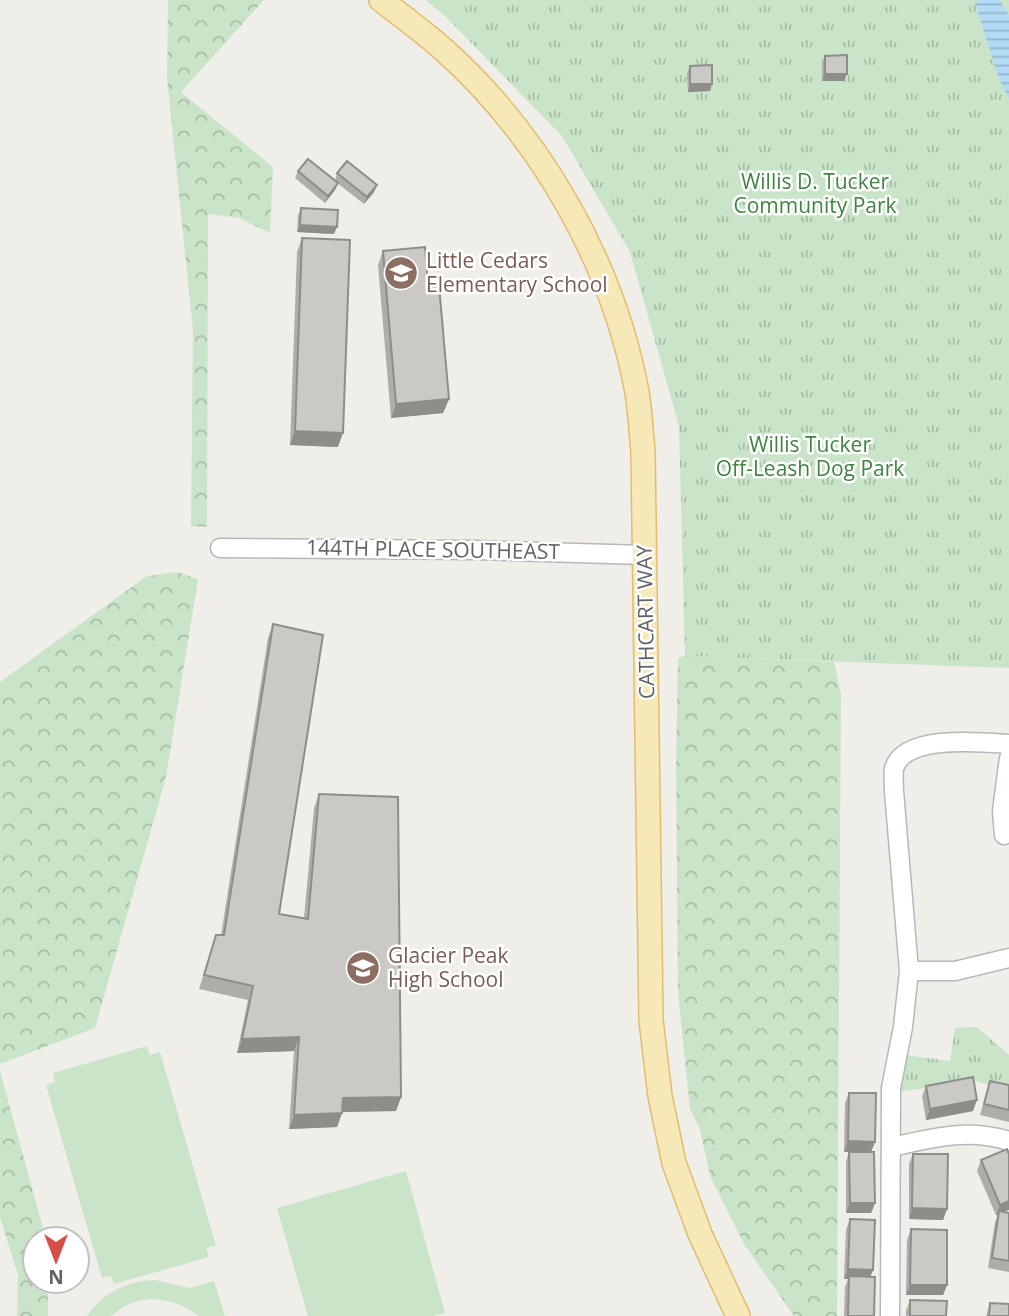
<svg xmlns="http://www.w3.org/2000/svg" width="1009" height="1316" font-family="'Open Sans',sans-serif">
<defs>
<pattern id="forest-crowns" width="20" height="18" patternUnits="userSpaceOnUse" patternTransform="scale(1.75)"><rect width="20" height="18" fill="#c9e4c8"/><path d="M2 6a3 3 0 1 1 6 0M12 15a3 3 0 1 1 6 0" fill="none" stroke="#a7bca6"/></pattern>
<pattern id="park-tufts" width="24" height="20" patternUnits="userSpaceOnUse" patternTransform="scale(1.75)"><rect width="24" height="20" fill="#c9e4c8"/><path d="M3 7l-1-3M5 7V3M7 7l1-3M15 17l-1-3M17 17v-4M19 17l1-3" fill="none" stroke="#a7bca6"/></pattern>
<pattern id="water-rules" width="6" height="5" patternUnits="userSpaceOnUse" patternTransform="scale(1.75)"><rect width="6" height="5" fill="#b2dbf6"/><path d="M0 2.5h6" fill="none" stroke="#94b5cb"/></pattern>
</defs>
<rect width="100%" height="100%" fill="#f0eee8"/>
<path fill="#c9e4c8" d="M147,1046L150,1055L160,1052L216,1246L206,1248L209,1257L114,1284L111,1276L102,1278L46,1085L55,1082L53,1073Z
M406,1171L445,1313L433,1316H308L277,1208Z
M155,1280L190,1288L214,1281L225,1316H198C178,1299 147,1293 123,1307C119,1309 115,1315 110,1316C103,1316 94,1316 87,1316C103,1293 126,1281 155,1280Z"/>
<path fill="url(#forest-crowns)" d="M168,0H264L181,92L273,167L270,233L239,218L208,214L207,527L191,526L193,330L167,78Z
M177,572L198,579L166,777L95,1028L0,1064V682L147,576Z
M685,656L834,662L841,694L837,1316H794L744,1244L710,1176L700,1129L690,1109L678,992L676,766L678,658Z
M0,1071L46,1239H35V1281H48V1316H17L18,1275L0,1217Z"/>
<path fill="url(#park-tufts)" d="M425,0H1009V668L685,656L679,426L630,252L562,136L444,15Z
M977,1027L1009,1055V1090L974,1081L897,1092L905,1055L950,1061L955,1028Z"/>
<path fill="url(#water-rules)" d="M980,0H1000L1009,16V99L998,76L975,3Z"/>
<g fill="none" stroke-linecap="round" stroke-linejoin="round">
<g stroke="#b5b8bb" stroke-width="21">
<path id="minor" d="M220,548L475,550L645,555
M1004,835L1002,811L1009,758
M909,971H955L1009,958
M892,1147C932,1138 968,1128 1009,1141
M890,1316L891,1088L903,1027L909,971L894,791C894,784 893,775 894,769C903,734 981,742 1009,744"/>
</g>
<g stroke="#e2bd6f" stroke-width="26">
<path id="major" d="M381,0C402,16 424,32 444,50C541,137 613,263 637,392C640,411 641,431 643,451L651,1020L660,1096L674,1163L700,1234L738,1316"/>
</g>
<use href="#minor" stroke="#fff" stroke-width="18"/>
<use href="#major" stroke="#f6e9b7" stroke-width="23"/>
</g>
<path fill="#afada9" d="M825,56L844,81H822V63Z
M690,66L712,84L710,91L688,92L687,73Z
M298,171L335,180L337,173L377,185L374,192L364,204L336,182L338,183L335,190L325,203L295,178Z
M301,208L334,234L297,232L298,215Z
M302,238L338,447L290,445L297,252Z
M383,251L428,286L449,399L443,413L391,418L378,265Z
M273,624L279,914L304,918L314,808L319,794L401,1097L396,1111L342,1112L337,1127L289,1129L294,1051L237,1053L248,1000L199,989L216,935H221L268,638Z
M990,1081L1009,1085V1122L980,1115Z
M926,1086L973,1111L926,1120L922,1096Z
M849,1093L871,1152L875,1203L871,1213H846V1162L849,1152H844L845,1103Z
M913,1154L947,1209L943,1220L909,1219V1164Z
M981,1160L1004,1212L1009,1213V1272L988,1268L995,1222L998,1215H996L977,1171Z
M850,1219L873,1270L870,1277L874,1316H844L845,1287L848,1279H844L846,1230Z
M911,1229L947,1285L943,1295H906L907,1240Z
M910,1300L946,1316H906V1311Z
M990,1303L1009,1316H986Z"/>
<path fill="#8e8d8a" d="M825,74H847L844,81H822Z
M690,84H712L710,91L688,92Z
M338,183L335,190L325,203L328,196Z
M377,185L374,192L364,204L367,197Z
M300,225L337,227L334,234L297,232Z
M449,399L443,413L391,418L396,404Z
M295,431L343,433L338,447L290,445Z
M299,1037L294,1051L237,1053L242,1039Z
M401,1097L396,1111L338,1112L343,1098Z
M977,1100L973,1111L926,1120L930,1109Z
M342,1113L337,1127L289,1129L294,1115Z
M848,1141L875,1142L871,1152H844Z
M1009,1201V1210L999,1214V1211L998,1215H996L1000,1205Z
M850,1203H875L871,1213H846Z
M912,1208L947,1209L943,1220L909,1219Z
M848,1269L873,1270L869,1280L849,1276L848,1279H844Z
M910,1285H947L943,1295H906Z"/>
<path fill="#cbc9c5" stroke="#8e8d8a" stroke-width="2" d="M847,55V74H825V56Z
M712,65V84H690V66Z
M308,159L338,183L328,196L298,171Z
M347,161L377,185L367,197L337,173Z
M301,208L338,210L337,227L300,225Z
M302,238L350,240L343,433L295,431Z
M425,247L428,286L439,285L449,399L396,404L383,251Z
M273,624L323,635L279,914L308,919L319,794L398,797L401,1097L343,1098L342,1113L294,1115L299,1037L242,1039L253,986L204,975L216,935H224Z
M973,1077L977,1100L930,1109L926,1086Z
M990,1081L1009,1085V1110L984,1104Z
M849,1093H876L875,1142L848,1141Z
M1007,1149L1009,1155V1201L1000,1205L981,1160Z
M849,1152H874L875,1203H850Z
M913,1154H948L947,1209L912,1208Z
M999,1211L1009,1213V1261L992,1258Z
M850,1219L875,1220L873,1270L848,1269Z
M911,1229L947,1230V1285H910Z
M849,1276L875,1277L874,1316H848Z
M910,1300L947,1301L946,1316H910Z
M990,1303L1009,1304V1316H989Z"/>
<defs>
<g id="school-disc" transform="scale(1.75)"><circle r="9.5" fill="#8d6e63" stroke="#fff"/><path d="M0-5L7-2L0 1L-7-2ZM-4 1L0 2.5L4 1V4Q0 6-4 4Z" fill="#fff"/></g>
</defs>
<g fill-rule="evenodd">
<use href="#school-disc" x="401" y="273"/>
<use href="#school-disc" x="363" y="968"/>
</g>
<g text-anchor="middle" stroke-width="5" stroke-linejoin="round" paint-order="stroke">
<g font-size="21" fill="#418442" stroke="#fff">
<text x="815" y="189">Willis D. Tucker<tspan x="815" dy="24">Community Park</tspan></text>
<text x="810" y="452">Willis Tucker<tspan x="810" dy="24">Off-Leash Dog Park</tspan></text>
</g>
<g font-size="21" fill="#785e54" stroke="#fff" text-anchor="start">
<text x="426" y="268">Little Cedars<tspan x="426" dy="24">Elementary School</tspan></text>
<text x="388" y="963">Glacier Peak<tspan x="388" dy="24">High School</tspan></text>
</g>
<g font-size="21" fill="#606367" stroke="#fff">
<text transform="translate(433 550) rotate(1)" y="7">144TH PLACE SOUTHEAST</text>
<text transform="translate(646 622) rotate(-91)" y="7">CATHCART WAY</text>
</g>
</g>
<g transform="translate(56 1260) rotate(180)"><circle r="33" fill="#ffffff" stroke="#bfc1c2" stroke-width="2"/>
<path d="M0-5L12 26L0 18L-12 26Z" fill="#d64e48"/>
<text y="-10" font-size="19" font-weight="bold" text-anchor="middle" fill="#606367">N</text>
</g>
</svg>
